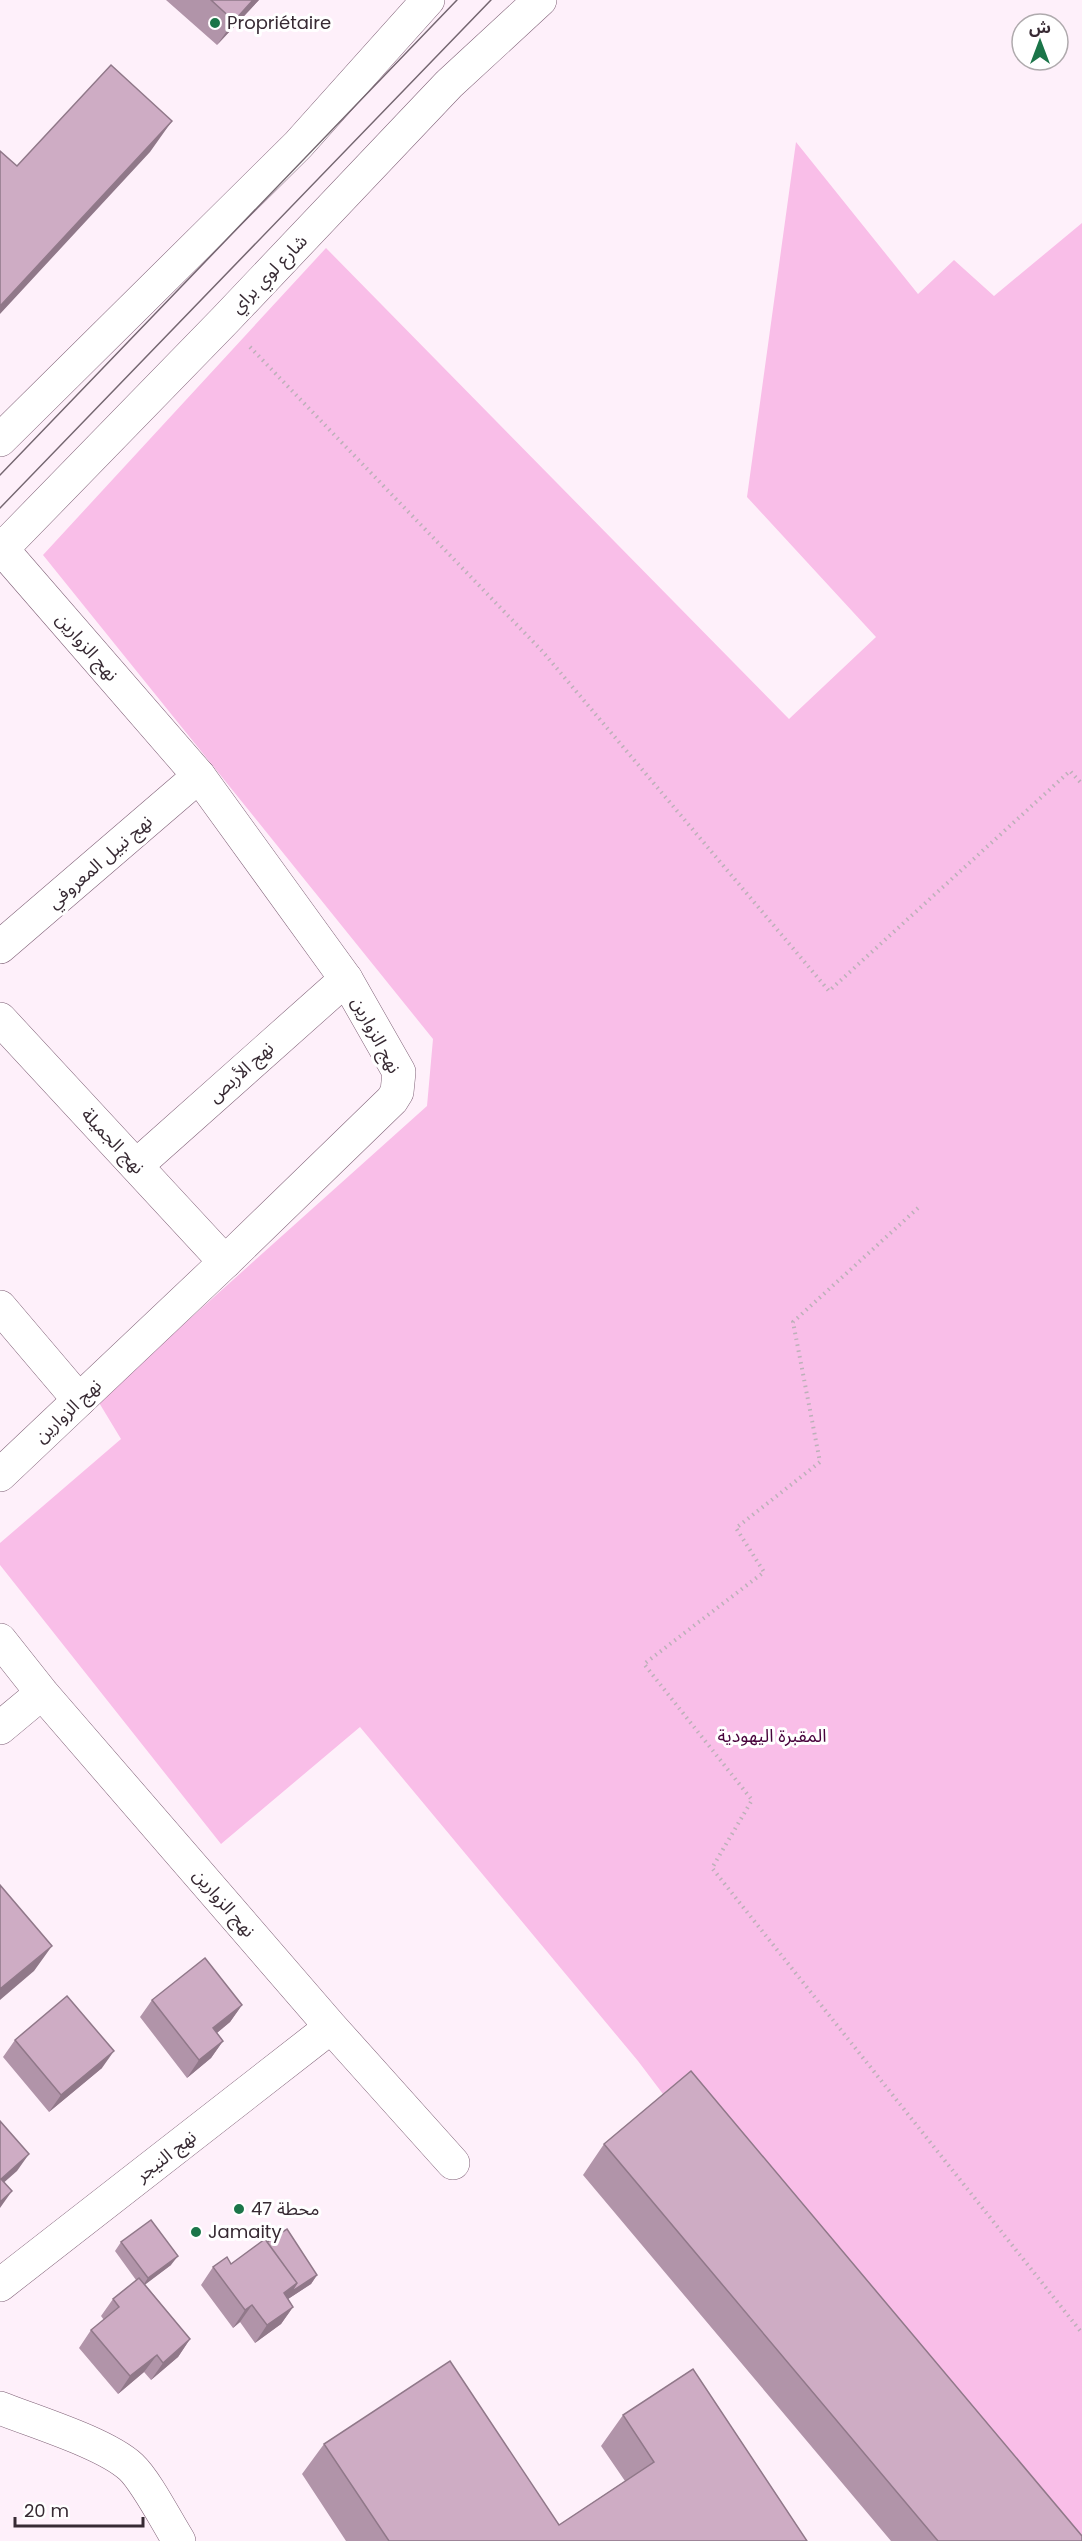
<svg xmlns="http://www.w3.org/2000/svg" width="1082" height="2541" font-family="Poppins,'Noto Sans Arabic',sans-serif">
<rect width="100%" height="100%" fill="#fef0fa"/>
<path fill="#f9bee8" d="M796,142L918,294L954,260L994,296L1082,223V2541L669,2102L638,2061L360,1727L221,1844L0,1565V1543L121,1439L98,1401L427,1106L433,1039L43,555L326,248L789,719L876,637L747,497Z"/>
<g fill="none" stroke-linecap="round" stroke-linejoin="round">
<g stroke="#806278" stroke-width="34">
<path id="pedestrian" d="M0,947L199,776
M0,1019L225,1262
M136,1166L346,979
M0,1307L79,1400"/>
</g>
<g stroke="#806278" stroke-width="34">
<path id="minor" d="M0,440L298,145L428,0
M0,551L225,320L449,84L540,0
M0,1475L225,1262L392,1100L397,1092L399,1072L346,979L199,776L2,549
M0,1640L42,1693L331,2027L453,2163
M0,1728L42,1693
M0,2285L331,2027
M0,2408C35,2422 105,2443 131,2467C146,2481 167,2522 179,2541"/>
</g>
<path stroke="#bdb0b9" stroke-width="4" stroke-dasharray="1.5 4.5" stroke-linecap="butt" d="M250,347L543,652L829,991L1070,771L1082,784
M918,1208L793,1322L820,1462L736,1528L764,1572L644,1664L752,1800L712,1868L1082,2333"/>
<use href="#pedestrian" stroke="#fff" stroke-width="33"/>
<use href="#minor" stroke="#fff" stroke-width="33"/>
<path stroke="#746670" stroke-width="1.5" d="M0,475L457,0
M0,508L491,0"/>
</g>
<path fill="#b194a9" d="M166,0H259L217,45Z
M152,2000L242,2005L230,2022L217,2033L223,2041L211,2058L187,2078L140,2017Z
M15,2040L102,2068L49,2112L3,2057Z
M604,2144L1082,2541H891L583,2175Z
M121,2242L171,2265L145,2284L190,2339L178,2357L151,2380L144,2372L118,2394L79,2348L91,2330L104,2320L101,2316L113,2299L136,2280L115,2251Z
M267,2242L317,2275L311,2284L288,2299L293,2307L281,2324L255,2343L240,2322L233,2328L201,2285L213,2267L231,2264Z
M623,2415L807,2541H346L302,2474L324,2444L559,2525L625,2481L601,2446Z"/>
<path fill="#907889" d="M253,0H259L217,45L234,21Z
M172,121L150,152L0,314V306Z
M52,1946L34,1971L0,2000V1989Z
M242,2005L230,2022L201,2046L213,2028Z
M223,2041L211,2058L187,2078L199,2060Z
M114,2051L102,2068L49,2112L61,2095Z
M29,2154L17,2171L0,2186L1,2179Z
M12,2191L0,2208V2202Z
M178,2256L171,2265L142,2287L148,2278Z
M317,2275L311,2284L285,2301L284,2293L297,2283Z
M252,2305L240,2322L233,2328L245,2310Z
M293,2307L281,2324L255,2343L267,2325Z
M190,2339L178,2357L151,2380L163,2363Z
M157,2355L144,2372L118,2394L130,2376Z"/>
<path fill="#ceacc4" stroke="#907889" stroke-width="1.5" d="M211,0H253L234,21Z
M111,65L172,121L0,306V151L17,166Z
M0,1885L52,1946L0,1989Z
M205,1958L242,2005L213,2028L223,2041L199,2060L152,2000Z
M67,1996L114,2051L61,2095L15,2040Z
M691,2071L1082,2536V2541H938L604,2144Z
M0,2121L29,2154L1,2179L12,2191L0,2202Z
M151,2220L178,2256L148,2278L121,2242Z
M287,2229L317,2275L291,2292L297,2283L267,2242Z
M265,2239L297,2283L284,2293L293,2307L267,2325L252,2305L245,2310L213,2267L227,2257L231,2264Z
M139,2278L190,2339L163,2363L157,2355L130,2376L91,2330L119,2307L113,2299Z
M450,2361L559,2525L654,2462L623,2415L693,2369L807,2541H389L324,2444Z"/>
<g fill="#1b7549" stroke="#fff" stroke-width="2">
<circle cx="215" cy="23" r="6"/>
<circle cx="239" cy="2209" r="6"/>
<circle cx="196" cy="2232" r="6"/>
</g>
<g text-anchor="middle" stroke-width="6" stroke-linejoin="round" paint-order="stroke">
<g font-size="18" fill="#372a33" stroke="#fff" text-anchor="start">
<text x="227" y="29">Propriétaire</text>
<text x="251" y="2215">محطة 47</text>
<text x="208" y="2238">Jamaity</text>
</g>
<g font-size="18" fill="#372a33" stroke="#fff">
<text transform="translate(269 274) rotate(-46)" y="6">شارع لوي براي</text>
<text transform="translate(87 647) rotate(49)" y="6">نهج الزوارين</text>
<text transform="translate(100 862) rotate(-41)" y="6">نهج نبيل المعروفي</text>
<text transform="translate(376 1035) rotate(62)" y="6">نهج الزوارين</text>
<text transform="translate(241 1072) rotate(-42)" y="6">نهج الأربص</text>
<text transform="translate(113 1141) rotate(47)" y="6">نهج الجميلة</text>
<text transform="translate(68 1411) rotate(-43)" y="6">نهج الزوارين</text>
<text transform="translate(224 1903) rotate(49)" y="6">نهج الزوارين</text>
<text transform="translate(166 2156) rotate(-38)" y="6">نهج النيجر</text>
</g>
<g font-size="18" fill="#49043d" stroke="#fff">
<text x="772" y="1742">المقبرة اليهودية</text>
</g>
</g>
<g transform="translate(1040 42)"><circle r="28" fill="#ffffff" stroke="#afaaad" stroke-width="1.5"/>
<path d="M0-4.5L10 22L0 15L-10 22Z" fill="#1b7549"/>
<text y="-9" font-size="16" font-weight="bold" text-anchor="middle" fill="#372a33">ش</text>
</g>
<path d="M15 2517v9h128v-9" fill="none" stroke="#372a33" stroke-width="3"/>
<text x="24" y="2517" font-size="18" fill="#372a33" stroke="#ffffff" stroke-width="4.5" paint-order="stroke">20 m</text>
</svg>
